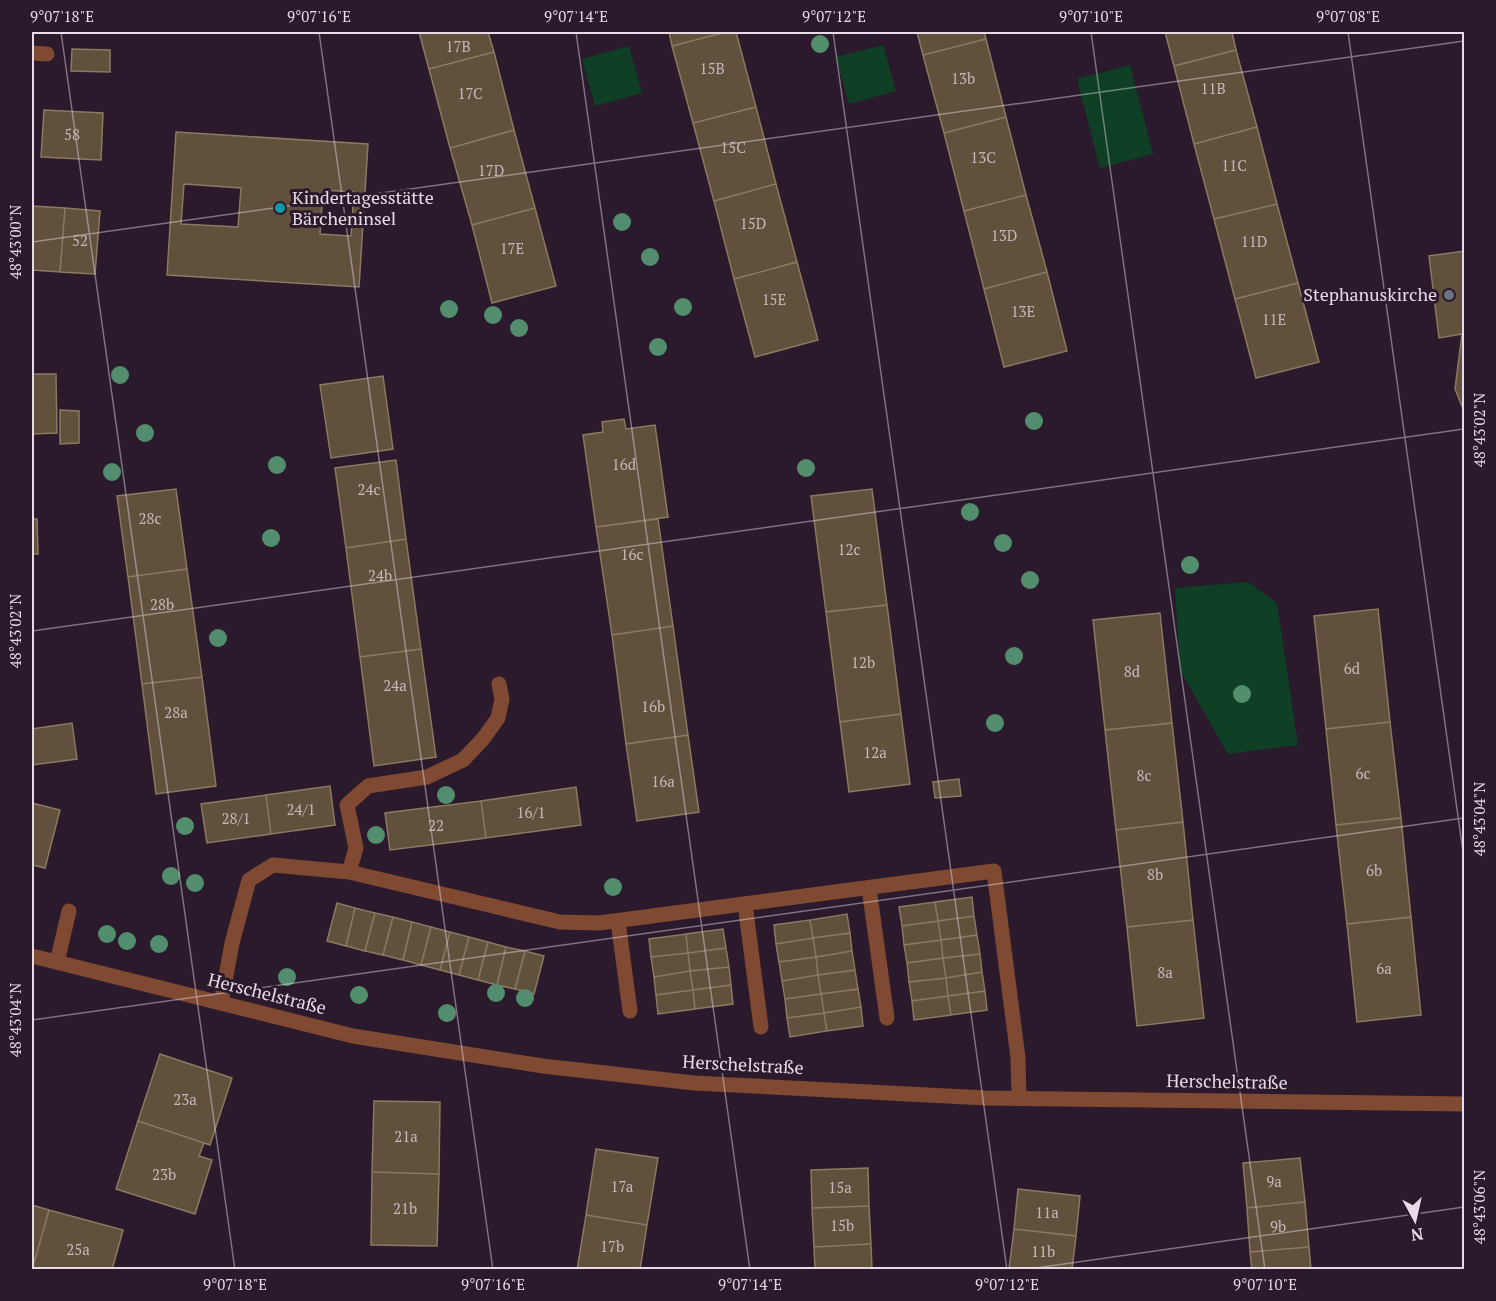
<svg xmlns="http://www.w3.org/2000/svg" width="1496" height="1301" font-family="'PT Serif',serif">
<rect width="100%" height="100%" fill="#2a1a2c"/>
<path fill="#0f3f24" d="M883,45L896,91L849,104L836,57Z
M629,46L642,93L595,106L582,59Z
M1130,65L1153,154L1100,168L1077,79Z
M1248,582L1277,603L1298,745L1228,754L1180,670L1175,588Z"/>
<path fill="#61503b" stroke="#8b7962" stroke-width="1.5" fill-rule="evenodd" d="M419,32H488L494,52L429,69Z
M669,32H726L672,46Z
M726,32H736L756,107L693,123L672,46Z
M917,32H984L986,39L923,55Z
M1165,32H1232L1236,50L1174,66Z
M986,39L1006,117L944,133L923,55Z
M72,49L110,50V72L71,71Z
M1236,50L1257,127L1194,144L1174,66Z
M494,52L514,130L450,148L429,69Z
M756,107L776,184L714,201L693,123Z
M44,110L103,113L101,160L41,157Z
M1006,117L1026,195L964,211L944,133Z
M1257,127L1277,204L1214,219L1194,144Z
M514,130L535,208L472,225L450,148Z
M176,132L368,144L359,287L167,275ZM184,184L241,188L238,227L181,224ZM323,190L354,192L351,236L320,234Z
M776,184L797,262L734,279L714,201Z
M1026,195L1047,272L984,289L964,211Z
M1277,204L1298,283L1235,299L1214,219Z
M32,206L65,208L60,272L32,270Z
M65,208L100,211L95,274L60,272Z
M535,208L556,286L492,303L472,225Z
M1464,251V411L1455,389L1462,334L1439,338L1429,256Z
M797,262L818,340L755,357L734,279Z
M1047,272L1067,351L1004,367L984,289Z
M1298,283L1319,362L1256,378L1235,299Z
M32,374H56L57,433L32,434Z
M383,376L393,449L331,458L320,385Z
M60,410L79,411V443L60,444Z
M624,419L626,429L655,425L668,517L596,527L583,435L603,432L602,422Z
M396,460L406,539L346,548L335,468Z
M176,489L187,569L128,577L117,496Z
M872,489L887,605L826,612L811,496Z
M32,519H37L38,554H32Z
M658,519L673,626L612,635L596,527Z
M406,539L421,649L360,657L346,548Z
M187,569L202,677L142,684L128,577Z
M887,605L901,714L840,722L826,612Z
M1378,609L1390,722L1326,729L1314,616Z
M1160,613L1172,723L1105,730L1093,620Z
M673,626L688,735L626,744L612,635Z
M421,649L436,757L374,766L360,657Z
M202,677L216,786L156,794L142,684Z
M901,714L910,784L849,792L840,722Z
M1390,722L1401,818L1336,825L1326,729Z
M72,723L77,759L32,765V729Z
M1172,723L1183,822L1116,830L1105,730Z
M688,735L699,812L637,821L626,744Z
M959,779L961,796L935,798L933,782Z
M330,786L335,825L271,834L266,795Z
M576,787L581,825L486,838L481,801Z
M266,795L271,834L207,843L201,804Z
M481,801L486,838L390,850L385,813Z
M32,803L60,810L45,868L32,865Z
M1401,818L1411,917L1347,924L1336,825Z
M1183,822L1193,920L1127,927L1116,830Z
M972,897L974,916L938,921L935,902Z
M935,902L938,921L902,926L899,907Z
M337,903L355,908L346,946L327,941Z
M355,908L375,913L365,951L346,946Z
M375,913L393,917L383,955L365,951Z
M847,914L850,933L813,938L810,920Z
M974,916L977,935L941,940L938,921Z
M393,917L412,922L403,960L383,955Z
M1411,917L1421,1015L1357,1022L1347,924Z
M810,920L813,938L776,944L774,925Z
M1193,920L1204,1018L1137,1026L1127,927Z
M938,921L941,940L904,945L902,926Z
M412,922L431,927L421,965L403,960Z
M431,927L450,932L440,970L421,965Z
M723,929L726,948L688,953L686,934Z
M450,932L469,937L459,975L440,970Z
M850,933L852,951L816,957L813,938Z
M686,934L688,953L651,957L649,939Z
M977,935L980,954L943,958L941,940Z
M469,937L488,942L478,980L459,975Z
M813,938L816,957L779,962L776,944Z
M941,940L943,958L907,963L904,945Z
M488,942L506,947L497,985L478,980Z
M506,947L525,951L515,989L497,985Z
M726,948L729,967L690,971L688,953Z
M525,951L544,956L534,994L515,989Z
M852,951L855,970L818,975L816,957Z
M688,953L690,971L654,977L651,957Z
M980,954L982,972L946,978L943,958Z
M816,957L818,975L782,981L779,962Z
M943,958L946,978L909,982L907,963Z
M729,967L731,985L693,990L690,971Z
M855,970L858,989L821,994L818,975Z
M690,971L693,990L656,995L654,977Z
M982,972L985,991L948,996L946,978Z
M818,975L821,994L785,999L782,981Z
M946,978L948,996L912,1001L909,982Z
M731,985L733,1004L695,1009L693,990Z
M858,989L861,1007L824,1013L821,994Z
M693,990L695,1009L658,1014L656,995Z
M985,991L987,1010L951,1015L948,996Z
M821,994L824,1013L787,1018L785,999Z
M948,996L951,1015L914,1020L912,1001Z
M861,1007L863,1026L827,1031L824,1013Z
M824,1013L827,1031L790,1037L787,1018Z
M160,1054L232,1078L210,1145L138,1121Z
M374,1101L440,1102L439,1174L372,1172Z
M138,1121L204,1143L199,1156L212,1160L195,1214L116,1189Z
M596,1149L658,1158L647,1225L586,1215Z
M1300,1158L1305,1202L1247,1208L1243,1163Z
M868,1168L869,1206L812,1208L811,1170Z
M372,1172L439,1174L437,1246L371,1245Z
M1018,1189L1080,1196L1076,1236L1014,1229Z
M1305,1202L1309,1247L1250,1252L1247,1208Z
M32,1205L49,1210L32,1270Z
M869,1206L871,1244L814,1247L812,1208Z
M49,1210L123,1230L112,1270H32Z
M586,1215L647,1225L640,1270H577Z
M1014,1229L1076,1236L1072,1270L1009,1269Z
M871,1244L872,1270H815L814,1247Z
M1309,1247L1311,1270H1252L1250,1252Z"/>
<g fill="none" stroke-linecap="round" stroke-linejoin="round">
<path stroke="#804932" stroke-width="15" d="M32,53L47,54
M349,872L356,848L347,805L368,786L427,777L463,760L483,739L498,718L502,699L499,684
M869,888L887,1018
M745,904L761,1027
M618,921L630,1011
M57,962L69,911
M221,1003L232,943L249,880L273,865L349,872L560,922L599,923L994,871L1018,1058L1019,1097"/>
<path stroke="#804932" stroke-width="15" d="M32,956L353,1036L543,1066L694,1083L986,1098L1464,1104"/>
</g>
<g fill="#528e6d">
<circle cx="820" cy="44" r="9"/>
<circle cx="622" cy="222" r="9"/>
<circle cx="650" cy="257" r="9"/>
<circle cx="683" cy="307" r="9"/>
<circle cx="449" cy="309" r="9"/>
<circle cx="493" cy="315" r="9"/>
<circle cx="519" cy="328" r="9"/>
<circle cx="658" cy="347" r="9"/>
<circle cx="120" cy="375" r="9"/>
<circle cx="1034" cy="421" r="9"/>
<circle cx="145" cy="433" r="9"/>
<circle cx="277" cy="465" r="9"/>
<circle cx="806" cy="468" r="9"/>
<circle cx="112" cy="472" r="9"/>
<circle cx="970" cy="512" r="9"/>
<circle cx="271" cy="538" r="9"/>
<circle cx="1003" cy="543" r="9"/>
<circle cx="1190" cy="565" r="9"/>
<circle cx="1030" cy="580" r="9"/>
<circle cx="218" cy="638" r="9"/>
<circle cx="1014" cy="656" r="9"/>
<circle cx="1242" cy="694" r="9"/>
<circle cx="995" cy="723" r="9"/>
<circle cx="446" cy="795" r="9"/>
<circle cx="185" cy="826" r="9"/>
<circle cx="376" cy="835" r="9"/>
<circle cx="171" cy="876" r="9"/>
<circle cx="195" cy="883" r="9"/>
<circle cx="613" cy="887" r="9"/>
<circle cx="107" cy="934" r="9"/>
<circle cx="127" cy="941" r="9"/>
<circle cx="159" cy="944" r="9"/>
<circle cx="287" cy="977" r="9"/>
<circle cx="496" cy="993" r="9"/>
<circle cx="359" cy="995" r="9"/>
<circle cx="525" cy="998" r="9"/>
<circle cx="447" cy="1013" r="9"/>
</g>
<path fill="none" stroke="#e6dbe7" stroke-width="1.5" stroke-opacity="0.45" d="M61,32L235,1270M319,32L493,1270M576,32L750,1270M833,32L1007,1270M1091,32L1265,1270M1348,32L1464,859M32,242L1464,41M32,631L1464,429M32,1020L1464,818M1022,1270L1464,1207"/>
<circle fill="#0f9aa8" stroke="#2a1a2c" stroke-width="2" cx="280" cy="208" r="6"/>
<circle fill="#6b7280" stroke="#2a1a2c" stroke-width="2" cx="1449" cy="295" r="6"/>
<g text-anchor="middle" stroke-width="6" stroke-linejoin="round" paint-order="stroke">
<g font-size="15" fill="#c5b8bc">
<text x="458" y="52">17B</text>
<text x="712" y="74">15B</text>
<text x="963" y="84">13b</text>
<text x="1213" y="94">11B</text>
<text x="470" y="99">17C</text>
<text x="72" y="140">58</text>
<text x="733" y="153">15C</text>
<text x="983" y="163">13C</text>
<text x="1234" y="171">11C</text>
<text x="491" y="176">17D</text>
<text x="753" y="229">15D</text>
<text x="1004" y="241">13D</text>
<text x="80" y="246">52</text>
<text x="1254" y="247">11D</text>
<text x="512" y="254">17E</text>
<text x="774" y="305">15E</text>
<text x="1023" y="317">13E</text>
<text x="1274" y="325">11E</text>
<text x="624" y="470">16d</text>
<text x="369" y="495">24c</text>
<text x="150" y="524">28c</text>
<text x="849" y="555">12c</text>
<text x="632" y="560">16c</text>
<text x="380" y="581">24b</text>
<text x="162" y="610">28b</text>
<text x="863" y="668">12b</text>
<text x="1352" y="674">6d</text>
<text x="1132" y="677">8d</text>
<text x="395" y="691">24a</text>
<text x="653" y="712">16b</text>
<text x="176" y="718">28a</text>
<text x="875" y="758">12a</text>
<text x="1363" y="779">6c</text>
<text x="1144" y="781">8c</text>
<text x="663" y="787">16a</text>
<text x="301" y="815">24/1</text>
<text x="531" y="818">16/1</text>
<text x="236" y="824">28/1</text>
<text x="436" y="831">22</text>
<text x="1374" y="876">6b</text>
<text x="1155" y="880">8b</text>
<text x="1384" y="974">6a</text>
<text x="1165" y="978">8a</text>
<text x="185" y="1105">23a</text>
<text x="406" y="1142">21a</text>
<text x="164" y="1180">23b</text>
<text x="1274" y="1187">9a</text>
<text x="622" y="1192">17a</text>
<text x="840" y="1193">15a</text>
<text x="405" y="1214">21b</text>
<text x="1047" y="1218">11a</text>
<text x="842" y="1231">15b</text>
<text x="1278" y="1232">9b</text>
<text x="612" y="1252">17b</text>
<text x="78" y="1255">25a</text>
<text x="1043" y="1257">11b</text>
</g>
<g font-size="18" fill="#e6dbe7" stroke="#2a1a2c" text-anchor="start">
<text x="292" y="204">Kindertagesstätte<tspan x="292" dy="21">Bärcheninsel</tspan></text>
<text x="1437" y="301" text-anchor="end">Stephanuskirche</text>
</g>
<g font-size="18" fill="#e6dbe7" stroke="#2a1a2c">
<text transform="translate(267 994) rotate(14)" y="6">Herschelstraße</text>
<text transform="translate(743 1065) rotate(3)" y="6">Herschelstraße</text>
<text transform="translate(1227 1082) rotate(1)" y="6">Herschelstraße</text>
</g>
</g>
<rect width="1496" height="1301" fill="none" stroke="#2a1a2c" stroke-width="66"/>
<g transform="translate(1415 1220) rotate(172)" stroke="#2a1a2c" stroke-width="4.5" paint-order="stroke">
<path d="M0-4.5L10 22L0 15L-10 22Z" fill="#e6dbe7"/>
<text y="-9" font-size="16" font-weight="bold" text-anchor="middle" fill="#e6dbe7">N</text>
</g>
<rect x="33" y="33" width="1430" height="1235" fill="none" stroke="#e6dbe7" stroke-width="2"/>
<g font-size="15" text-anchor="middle" fill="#e6dbe7">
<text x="62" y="22">9°07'18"E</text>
<text x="319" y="22">9°07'16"E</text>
<text x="576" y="22">9°07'14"E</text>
<text x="834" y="22">9°07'12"E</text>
<text x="1091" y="22">9°07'10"E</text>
<text x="1348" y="22">9°07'08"E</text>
<text transform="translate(16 242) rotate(-90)" y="5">48°43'00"N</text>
<text transform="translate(1480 430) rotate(-90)" y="5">48°43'02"N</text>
<text transform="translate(16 631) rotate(-90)" y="5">48°43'02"N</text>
<text transform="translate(1480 819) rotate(-90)" y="5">48°43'04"N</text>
<text transform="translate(16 1020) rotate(-90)" y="5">48°43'04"N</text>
<text transform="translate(1480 1207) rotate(-90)" y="5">48°43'06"N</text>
<text x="235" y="1290">9°07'18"E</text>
<text x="493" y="1290">9°07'16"E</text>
<text x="750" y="1290">9°07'14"E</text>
<text x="1007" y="1290">9°07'12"E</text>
<text x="1265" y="1290">9°07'10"E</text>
</g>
</svg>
